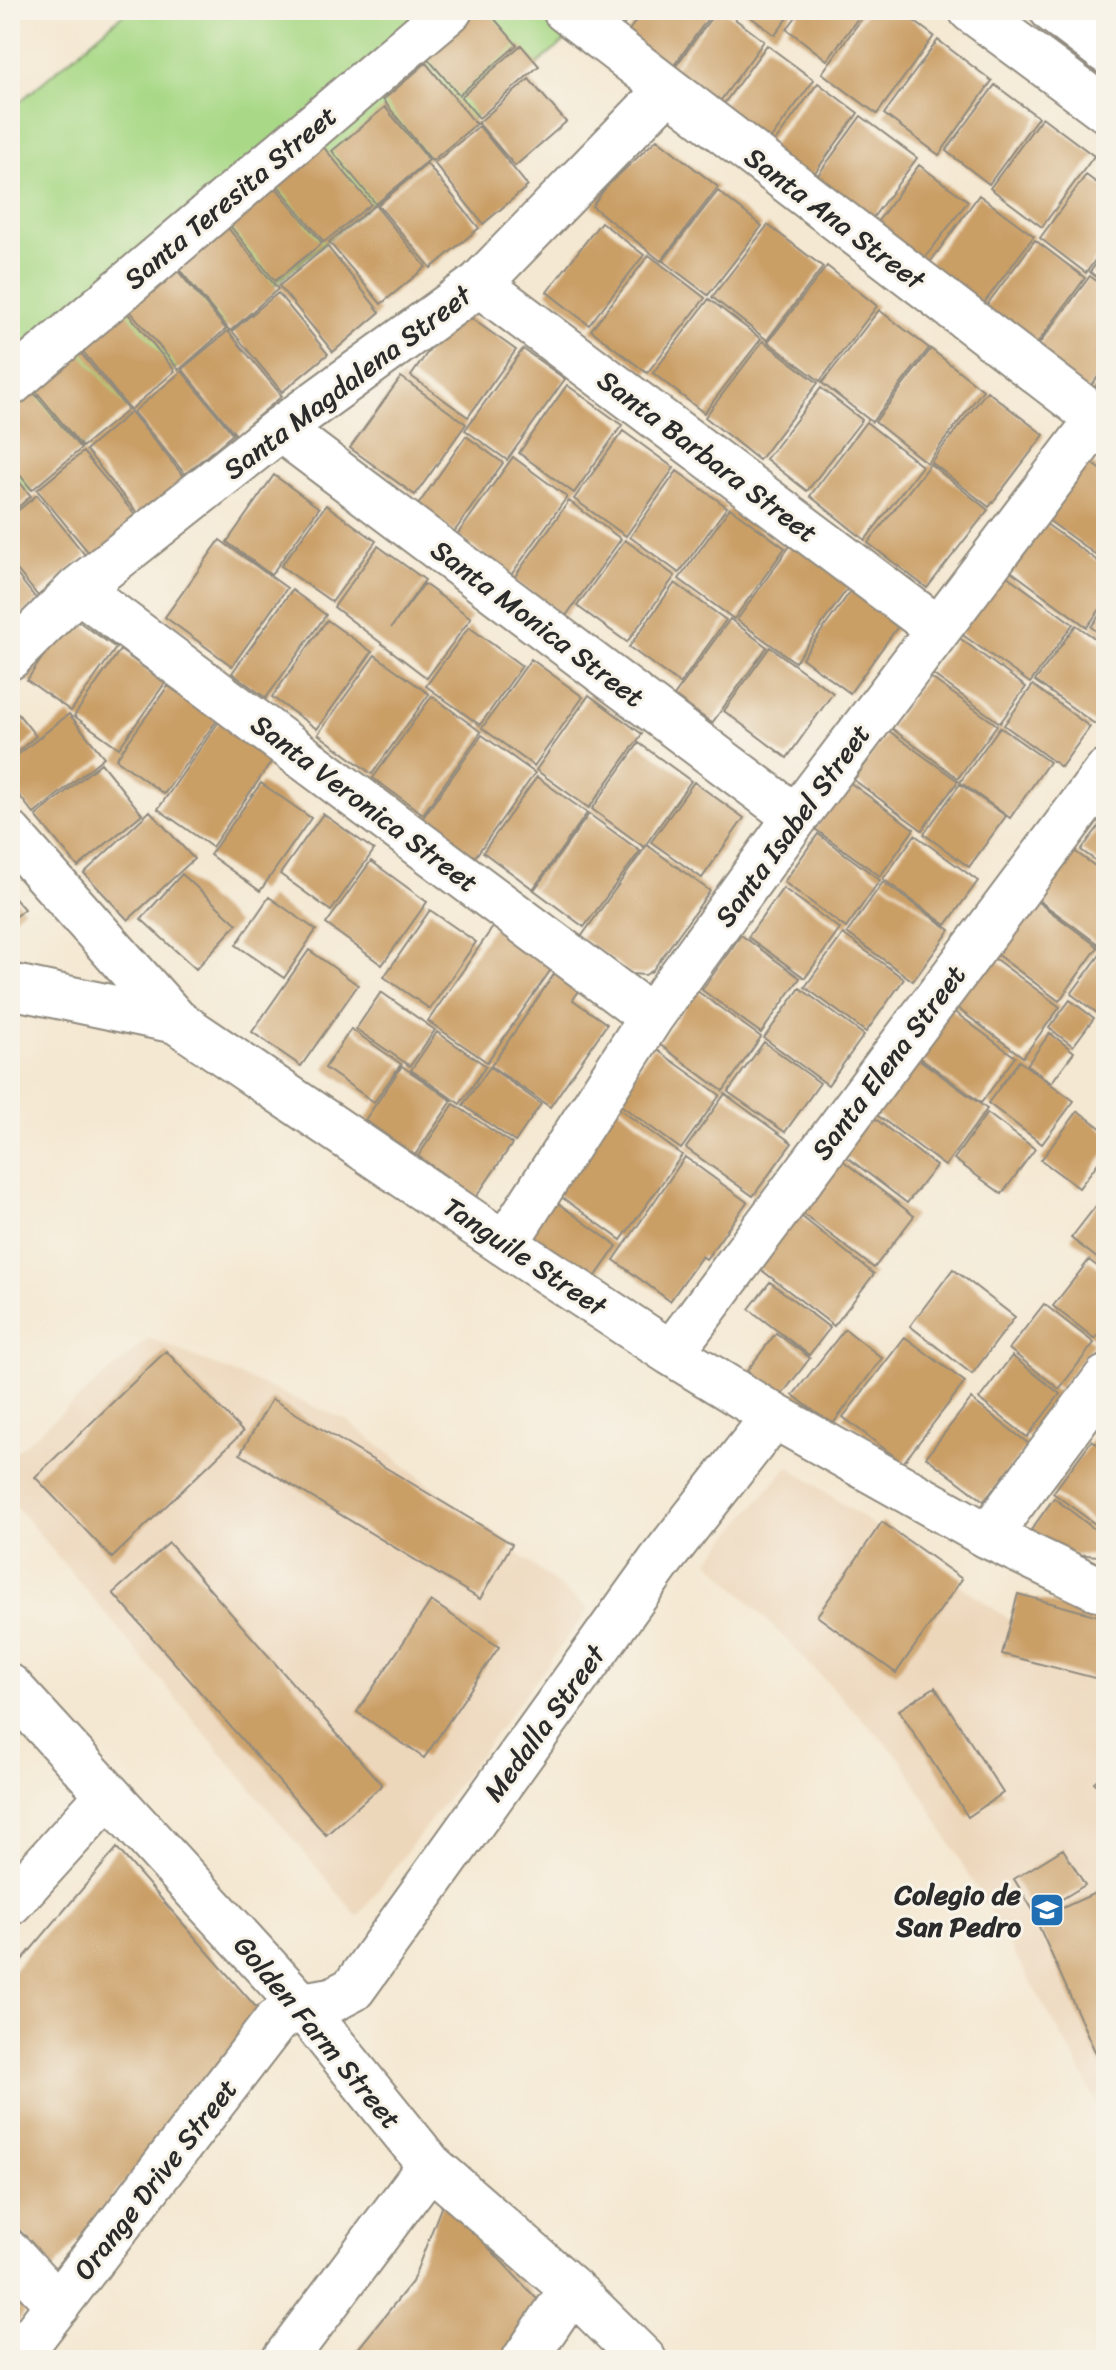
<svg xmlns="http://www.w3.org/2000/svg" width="1116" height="2370" font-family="Sriracha,sans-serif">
<rect width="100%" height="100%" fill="#f7f3e8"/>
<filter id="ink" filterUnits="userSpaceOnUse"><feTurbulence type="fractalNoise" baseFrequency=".0125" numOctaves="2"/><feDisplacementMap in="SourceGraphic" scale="16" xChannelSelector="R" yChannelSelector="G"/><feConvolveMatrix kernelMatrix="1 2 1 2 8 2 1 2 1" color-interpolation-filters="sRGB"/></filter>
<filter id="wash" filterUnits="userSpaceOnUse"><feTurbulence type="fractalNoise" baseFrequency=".006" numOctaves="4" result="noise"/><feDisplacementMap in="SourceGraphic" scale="32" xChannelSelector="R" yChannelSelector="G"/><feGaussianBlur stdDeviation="1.8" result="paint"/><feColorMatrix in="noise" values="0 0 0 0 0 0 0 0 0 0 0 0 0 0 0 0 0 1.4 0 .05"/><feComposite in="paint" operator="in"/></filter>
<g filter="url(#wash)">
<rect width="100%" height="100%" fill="#f4e8d2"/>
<path fill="#edd7bb" d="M149,1338L346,1420L589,1609L358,1917L10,1499V1457Z
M788,1466L1029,1633L1106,1647V2123L1075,2059L902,1760L709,1560Z"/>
<path fill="#a9d987" stroke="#6a8259" stroke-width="2" d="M128,10H602L10,507V110Z"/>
<g id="blocks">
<path fill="#ca9f66" d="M473,10H487L517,45L459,95L423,53Z
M569,10H635L611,42Z
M644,10H714L664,79L618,45Z
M717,10H723L764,41L710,115L665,81Z
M741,10H794L775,35Z
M801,10H864L827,60L787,29Z
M868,10H899L934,36L877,114L822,73Z
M938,40L992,81L939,155L884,114Z
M521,45L539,66L479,118L461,97Z
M767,45L814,80L761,152L714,117Z
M426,63L476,124L432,161L383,100Z
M529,79L566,122L515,166L478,123Z
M818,83L858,113L803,189L763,158Z
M995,85L1038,117L989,184L946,151Z
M385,107L429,160L376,204L332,151Z
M861,116L917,158L863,231L807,190Z
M1042,117L1094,156L1042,227L990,188Z
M479,126L528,186L483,224L434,163Z
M316,138L371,204L324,242L270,176Z
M657,139L718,187L661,261L592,206L607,186Z
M427,164L479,228L431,268L378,205Z
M919,165L968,201L915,271L867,236Z
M1086,175L1106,190V245L1086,273L1040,238Z
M268,178L322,243L275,281L222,216Z
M718,191L762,226L708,295L663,261Z
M979,195L1034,236L972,319L918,279Z
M375,205L426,267L381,304L329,242Z
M219,217L278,289L230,331L169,257Z
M601,222L644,255L589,325L547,292Z
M768,225L823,267L767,340L712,297Z
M1035,240L1085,278L1031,352L980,314Z
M327,246L380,312L333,352L279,286Z
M1106,250V284L1090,272Z
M649,255L705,298L647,373L591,330Z
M168,259L226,329L179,370L120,299Z
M827,266L877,306L820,381L768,342Z
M1090,276L1106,288V366L1084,395L1031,355Z
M278,293L328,354L282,392L232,331Z
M709,299L761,339L704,413L653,373Z
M121,305L175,371L130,410L76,343Z
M458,309L516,350L468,417L411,376Z
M879,310L929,348L872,422L822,383Z
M228,331L282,396L236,435L182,369Z
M763,341L818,383L759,460L705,417Z
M75,346L128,410L82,447L30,384Z
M523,349L565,379L507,460L465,430Z
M931,349L983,390L927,463L875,422Z
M182,371L233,434L185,474L133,412Z
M1106,372V412L1087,398Z
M401,377L466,424L415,495L350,448Z
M567,385L622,425L574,493L519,453Z
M29,387L81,449L32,490L10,463V402Z
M821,388L862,420L807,491L766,459Z
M987,391L1044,435L989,507L931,462Z
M131,412L186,479L140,517L86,450Z
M866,422L922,466L865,540L810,496Z
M623,431L674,468L626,536L574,499Z
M466,436L503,463L454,532L418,505Z
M83,452L140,521L94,559L37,490Z
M513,457L567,497L511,575L457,535Z
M1086,459L1106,473V562L1044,517Z
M930,464L988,510L927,588L868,543Z
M10,470L31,496L10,514Z
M677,471L727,507L679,573L630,537Z
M274,475L319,508L271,575L227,542Z
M37,495L86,556L38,596L10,561V517Z
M569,501L621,539L565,617L513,579Z
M326,505L376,541L332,602L281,566Z
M730,508L785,548L734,619L679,579Z
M1038,518L1106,567V601L1087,627L1004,566Z
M220,540L287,588L232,666L165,617Z
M625,540L675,576L627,642L577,606Z
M792,543L850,585L795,662L737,620Z
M378,546L425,580L391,628L424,584L471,618L427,678L334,607Z
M10,566L38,601L10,623Z
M1003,573L1073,624L1030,683L960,633Z
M675,583L726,620L680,684L629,647Z
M853,588L901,622L850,693L802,658Z
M292,590L326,615L266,698L232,673Z
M1106,606V638L1091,627Z
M71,616L116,648L71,711L27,680Z
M730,619L767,647L712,723L674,696Z
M327,620L372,652L317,729L272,697Z
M1076,625L1106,646V708L1095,724L1035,681Z
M469,627L522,666L480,725L426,686Z
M958,637L1026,687L1000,723L931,673Z
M770,647L833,693L787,758L724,711Z
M120,650L165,683L119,748L74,716Z
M375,655L429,694L372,774L318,734Z
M531,659L583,697L534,766L482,728Z
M927,675L997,725L958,778L890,727Z
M1033,685L1090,727L1061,767L1004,725Z
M168,686L217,720L164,794L116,759Z
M589,695L642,734L589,808L536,770Z
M432,696L481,732L423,814L373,778Z
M10,704L36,736L10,758Z
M69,714L104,757L34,814L10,784V761Z
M220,720L274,758L212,847L158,809Z
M1000,727L1049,762L1010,818L960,782Z
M889,731L958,781L922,830L854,780Z
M482,735L535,773L475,857L422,819Z
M639,743L691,781L644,847L592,809Z
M101,763L142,814L78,867L36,816Z
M537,777L587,813L533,889L483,852Z
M694,782L744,818L702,878L651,842Z
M849,782L914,829L880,876L815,829Z
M261,783L311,818L260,891L210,855Z
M960,784L1006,816L969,867L924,834Z
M150,811L194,859L128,920L84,873Z
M323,814L374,850L331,911L280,874Z
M589,814L640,851L584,927L534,890Z
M1106,817V868L1081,850Z
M818,834L880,880L846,928L784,882Z
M915,835L978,881L946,925L883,879Z
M647,845L710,891L652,971L645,975L632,974L581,937Z
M1066,845L1106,874V950L1030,894Z
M371,861L427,902L382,965L326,924Z
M182,874L237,924L196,969L141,919Z
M883,882L950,930L913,981L847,933Z
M783,888L840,929L805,978L748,937Z
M10,893L24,909L10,921Z
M269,897L316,930L284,978L236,945Z
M1031,897L1098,947L1059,1001L991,950Z
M430,910L476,942L430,1009L384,977Z
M493,927L552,968L487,1062L428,1021Z
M843,934L904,979L866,1032L805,987Z
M741,935L800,978L761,1033L702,990Z
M309,950L358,985L301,1066L252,1032Z
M1102,952L1106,955V1015L1104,1018L1071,994Z
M990,955L1060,1007L1023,1057L953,1005Z
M557,970L581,987L573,1000L607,1024L550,1107L491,1066Z
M800,988L864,1035L828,1085L764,1038Z
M697,991L761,1037L723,1091L659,1044Z
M381,992L435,1030L410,1066L356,1029Z
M1070,1000L1094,1018L1073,1046L1049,1028Z
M948,1007L1015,1057L981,1103L914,1053Z
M351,1029L401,1064L374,1102L325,1068Z
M437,1032L486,1066L460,1104L411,1070Z
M1050,1033L1074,1052L1051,1083L1027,1065Z
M764,1042L820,1083L785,1132L728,1092Z
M653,1047L720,1095L681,1149L615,1101Z
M913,1055L987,1109L945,1166L873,1112Z
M1019,1061L1074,1101L1042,1144L988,1103Z
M402,1066L452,1101L415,1155L365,1120Z
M490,1067L541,1104L515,1142L463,1105Z
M725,1094L792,1143L753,1196L686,1148Z
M610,1102L682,1155L621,1240L549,1188Z
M454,1104L512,1144L476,1197L418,1156Z
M1078,1111L1106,1132V1152L1079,1188L1041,1160Z
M868,1113L936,1166L907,1203L839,1151Z
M987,1113L1035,1149L1002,1194L954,1159Z
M837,1156L914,1216L874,1268L797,1209Z
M685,1157L747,1202L706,1259L702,1256L670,1301L614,1260Z
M1106,1193V1265L1071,1238Z
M552,1199L617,1246L593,1280L528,1233Z
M796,1212L874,1274L834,1326L755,1265Z
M1089,1260L1106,1273V1324L1095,1339L1053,1306Z
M953,1269L1015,1317L972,1374L910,1326Z
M770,1282L830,1328L809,1355L749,1309Z
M1044,1304L1094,1343L1059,1389L1009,1349Z
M845,1329L882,1358L832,1425L793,1395Z
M776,1333L810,1358L780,1397L747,1371Z
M905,1337L965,1382L903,1463L843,1417Z
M166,1351L243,1432L112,1558L35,1477Z
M1012,1356L1060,1394L1027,1437L979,1399Z
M272,1399L512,1544L480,1599L240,1454Z
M971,1399L1029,1444L984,1501L926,1457Z
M1092,1440L1106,1451V1532L1053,1493Z
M1054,1498L1106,1538V1543L1098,1556L1063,1553L1031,1530Z
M882,1522L962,1579L896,1673L817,1616Z
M169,1543L382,1785L326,1835L113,1593Z
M1018,1594L1106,1618V1681L1002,1654Z
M431,1601L499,1647L424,1758L357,1712Z
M935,1687L1003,1793L968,1817L899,1710Z
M1106,1772V1795L1094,1782Z
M117,1848L262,2014L54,2269L10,2220V1974Z
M1063,1849L1085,1885L1036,1915L1014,1879Z
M1106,1888V2076L1036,1920Z
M444,2200L549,2312L512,2360H349L412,2282Z
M10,2272L34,2300L10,2333Z"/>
</g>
</g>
<g filter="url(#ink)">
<use href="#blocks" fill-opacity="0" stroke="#908a7e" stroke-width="2"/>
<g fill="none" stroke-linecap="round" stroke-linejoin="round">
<g stroke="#908a7e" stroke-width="48">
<path id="minor" d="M565,10L1106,425
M971,10L1106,110
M1052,10L1106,51
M479,284L937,628
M10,384L450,10
M280,429L796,817
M78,589L651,1017
M10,657L78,589L280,429L479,284L668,89
M10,834L176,1021L505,1244L671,1353L774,1416L988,1536L1097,1588L1106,1589
M10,986L176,1021
M505,1244L651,1017L796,817L1098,419
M671,1353L1106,772
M988,1536L1106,1378
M10,1687L301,2005L430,2165L572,2289L644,2360
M10,1903L107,1796
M10,2253L58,2305
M15,2360L275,2022L301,2005L332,2000L353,1989L661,1560L774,1416
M284,2360L430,2165
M524,2360L572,2289"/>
</g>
<use href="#minor" stroke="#fff" stroke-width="44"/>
</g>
</g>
<defs>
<g id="school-square" transform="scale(1.8)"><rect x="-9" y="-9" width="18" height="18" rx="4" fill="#1f6fb2" stroke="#f7f3e8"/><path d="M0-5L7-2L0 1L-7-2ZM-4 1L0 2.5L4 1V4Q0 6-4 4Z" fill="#fff"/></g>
</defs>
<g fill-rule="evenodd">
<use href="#school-square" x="1047" y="1910"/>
</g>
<g text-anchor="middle" stroke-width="6" stroke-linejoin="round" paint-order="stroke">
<g font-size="28" fill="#2b2b2b" stroke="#f7f3e8">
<text transform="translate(230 197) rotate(-40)" y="10">Santa Teresita Street</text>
<text transform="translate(835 218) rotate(37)" y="10">Santa Ana Street</text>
<text transform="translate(347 382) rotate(-37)" y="10">Santa Magdalena Street</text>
<text transform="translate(708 456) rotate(37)" y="10">Santa Barbara Street</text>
<text transform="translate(538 623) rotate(37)" y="10">Santa Monica Street</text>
<text transform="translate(365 803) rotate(37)" y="10">Santa Veronica Street</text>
<text transform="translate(792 825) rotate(-54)" y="10">Santa Isabel Street</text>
<text transform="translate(888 1062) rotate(-53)" y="10">Santa Elena Street</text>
<text transform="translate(525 1256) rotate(34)" y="10">Tanguile Street</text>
<text transform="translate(544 1723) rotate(-54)" y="10">Medalla Street</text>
<text transform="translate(318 2032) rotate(50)" y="10">Golden Farm Street</text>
<text transform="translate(155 2179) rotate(-52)" y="10">Orange Drive Street</text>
</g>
<g font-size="28" font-weight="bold" fill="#2b2b2b" stroke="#f7f3e8" text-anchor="end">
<text x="1021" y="1904">Colegio de<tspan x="1021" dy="32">San Pedro</tspan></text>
</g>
</g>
<rect width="1116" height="2370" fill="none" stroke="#f7f3e8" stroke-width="40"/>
</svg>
